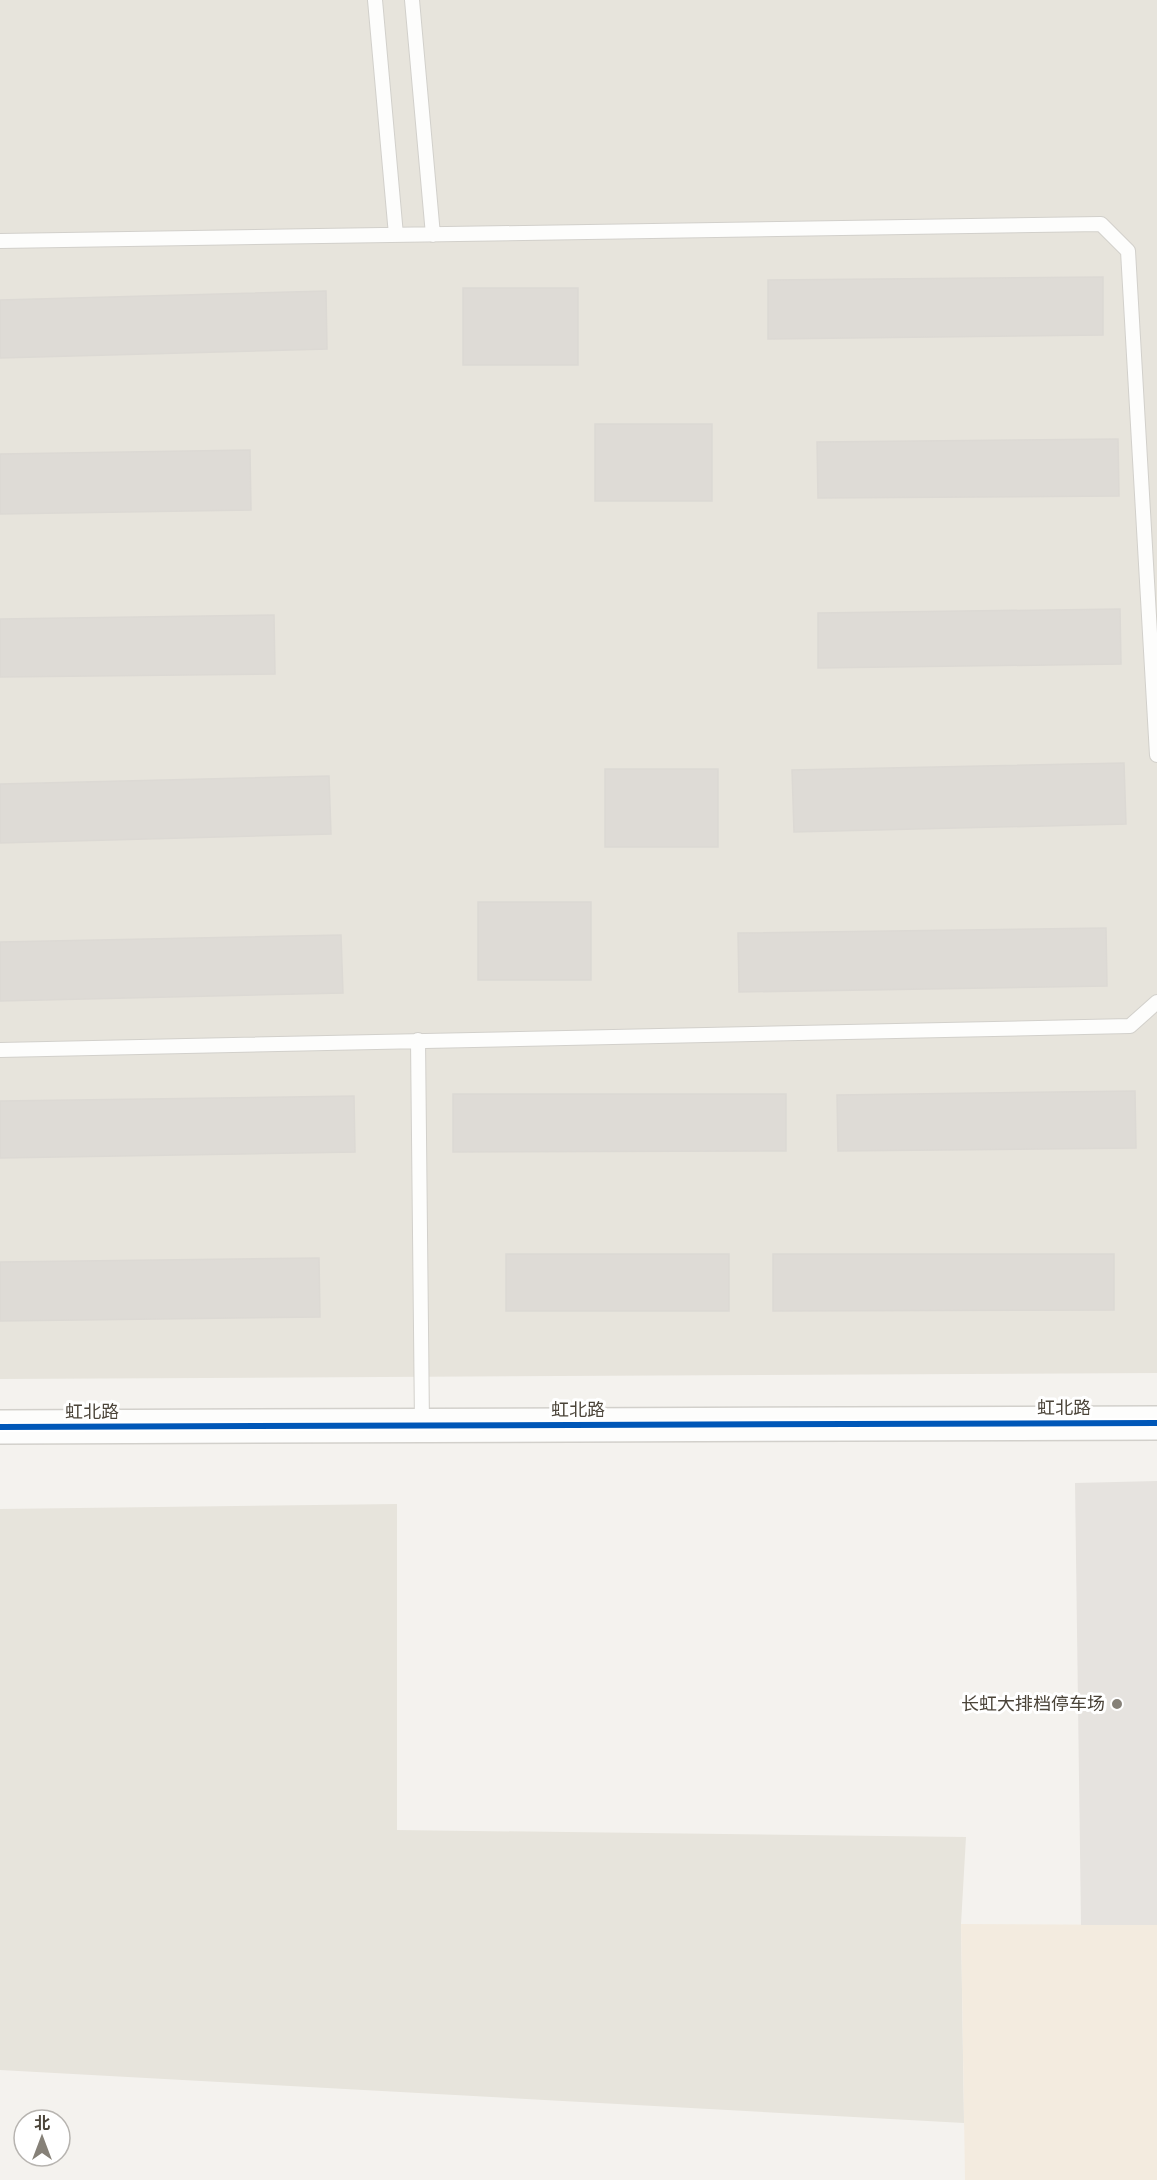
<svg xmlns="http://www.w3.org/2000/svg" width="1157" height="2180" font-family="Ubuntu,'Noto Sans SC',sans-serif">
<rect width="100%" height="100%" fill="#f4f2ee"/>
<path fill="#e7e4dc" d="M0,0H1157V1373L0,1379Z
M397,1504V1830L966,1837L961,1924L964,2123L0,2070V1509Z"/>
<path fill="#f3ebdf" d="M961,1924L1157,1925V2180H965Z"/>
<path fill="#e6e3df" d="M1157,1481V1925H1081L1075,1483Z"/>
<path fill="#dedbd6" stroke="#dcd9d4" stroke-width="1.5" d="M1103,277V335L768,339V280Z
M463,288H578V365H463Z
M326,291L327,349L0,358V300Z
M595,424H712V501H595Z
M1118,439L1119,496L818,498L817,442Z
M250,450L251,510L0,514V454Z
M1120,609L1121,664L818,668V613Z
M274,615L275,674L0,677V619Z
M1124,763L1126,824L794,832L792,770Z
M605,769H718V847H605Z
M329,776L331,834L0,843V784Z
M478,902H591V980H478Z
M1106,928L1107,986L739,992L738,933Z
M341,935L343,993L0,1001V942Z
M1135,1091L1136,1148L838,1151L837,1095Z
M453,1094H786V1151L453,1152Z
M354,1096L355,1152L0,1158V1101Z
M506,1254H729V1311H506Z
M773,1254H1114V1310L773,1311Z
M319,1258L320,1317L0,1321V1262Z"/>
<g fill="none" stroke-linecap="round" stroke-linejoin="round">
<g stroke="#d2d0cb" stroke-width="16">
<path id="service" d="M375,0L396,235
M412,0L433,235
M0,241L1101,224L1128,251L1157,755
M418,1040L422,1425
M0,1050L1130,1026L1157,1002"/>
</g>
<g stroke="#d2d0cb" stroke-width="36">
<path id="tertiary" d="M0,1427L1157,1423"/>
</g>
<use href="#service" stroke="#fdfdfc" stroke-width="14"/>
<use href="#tertiary" stroke="#fdfdfc" stroke-width="33"/>
<g stroke="#fff" stroke-width="10">
<path id="cycleway" d="M0,1427L1157,1423"/>
</g>
<use href="#cycleway" stroke="#0057b8" stroke-width="6"/>
</g>
<circle fill="#868178" stroke="#fff" stroke-width="2" cx="1117" cy="1704" r="6"/>
<g text-anchor="middle" stroke-width="6" stroke-linejoin="round" paint-order="stroke">
<g font-size="18" fill="#4b4439" stroke="#fff">
<text x="1064" y="1414">虹北路</text>
<text x="578" y="1416">虹北路</text>
<text x="92" y="1418">虹北路</text>
</g>
<g font-size="18" fill="#4b4439" stroke="#fff" text-anchor="end">
<text x="1105" y="1710">长虹大排档停车场</text>
</g>
</g>
<g transform="translate(42 2138)"><circle r="28" fill="#ffffff" stroke="#b7b4b0" stroke-width="1.5"/>
<path d="M0-4.5L10 22L0 15L-10 22Z" fill="#868178"/>
<text y="-9" font-size="16" font-weight="bold" text-anchor="middle" fill="#4b4439">北</text>
</g>
</svg>
